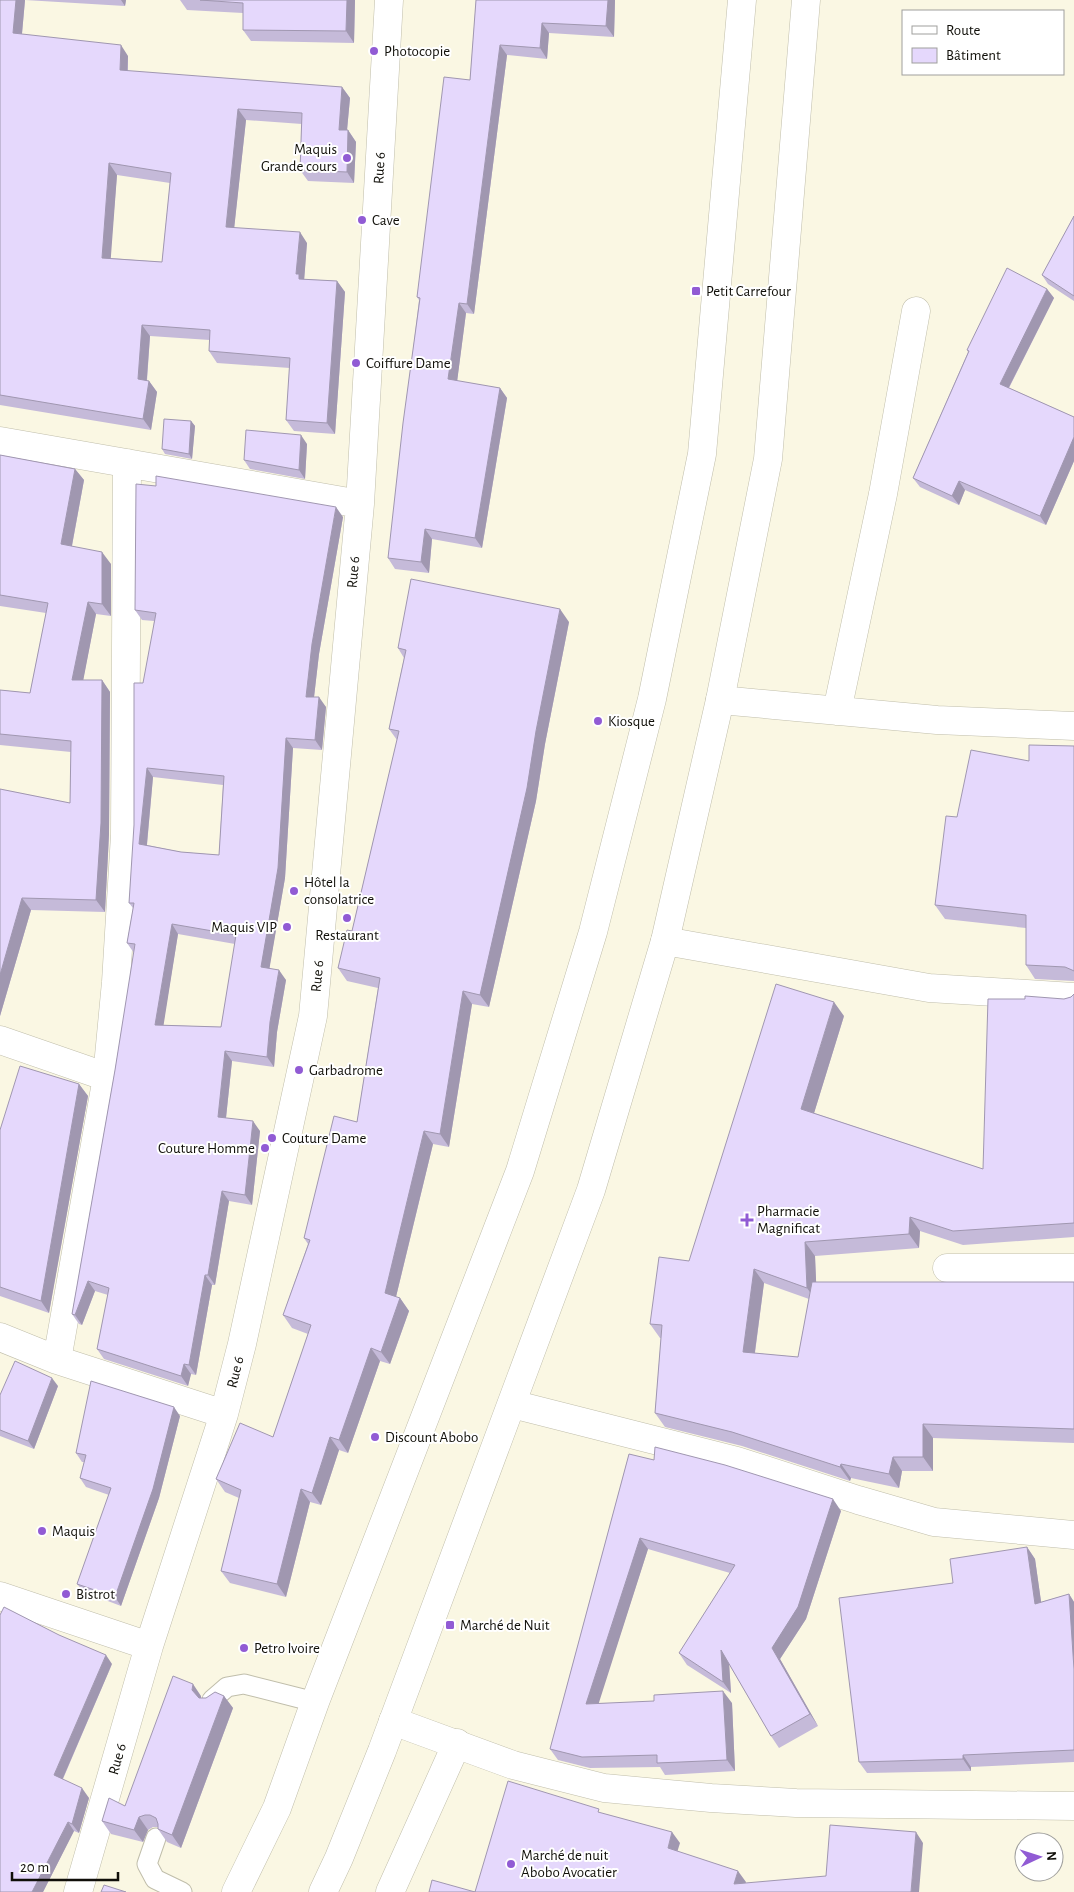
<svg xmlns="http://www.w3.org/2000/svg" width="1074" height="1892" font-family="'Alegreya Sans',sans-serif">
<rect width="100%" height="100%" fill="#faf7e3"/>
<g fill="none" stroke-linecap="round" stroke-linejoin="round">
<g stroke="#c0beab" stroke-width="21">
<path id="service" d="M212,1700L227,1687L244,1684L315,1702
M156,1838L147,1864L155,1879L182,1892"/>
</g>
<g stroke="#c0beab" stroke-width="29">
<path id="minor" d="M0,441L360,504
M720,700L937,720L1074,726
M837,711L883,494L916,311
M665,941L929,988L1074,997
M0,1040L107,1077L57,1360
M107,1077L116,982L125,835L127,463
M947,1268H1074
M0,1337L57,1360L224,1414
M512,1404L737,1461L858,1500L934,1522L1074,1535
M0,1596L149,1646
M78,1892L149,1646L224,1414L242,1344L313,1016L360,504L389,0
M390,1892L457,1743"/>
</g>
<g stroke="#c0beab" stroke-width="29">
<path id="tertiary" d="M393,1721L513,1765L604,1788L711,1798L796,1803L1074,1806"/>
</g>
<g stroke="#c0beab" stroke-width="29">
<path id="primary" d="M236,1892L277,1808L315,1702L520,1171L593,932L652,699L702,454L742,0
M323,1892L339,1858L382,1751L591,1190L665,941L720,700L768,459L806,0"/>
</g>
<use href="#service" stroke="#fff" stroke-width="19"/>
<use href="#minor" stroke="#fff" stroke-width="28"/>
<use href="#tertiary" stroke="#fff" stroke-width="28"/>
<use href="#primary" stroke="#fff" stroke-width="28"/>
</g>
<path fill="#c5bad9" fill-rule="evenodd" d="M0,0H126L125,6L25,0L22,34L128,56V71L342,87L350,98L347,130H348L356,142L354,183L308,181L300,170L302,124L246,120L234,228L307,243L304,279L337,281L345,292L335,434L294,431L286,420L290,368L217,363L209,351L210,340L150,336L147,381H149L157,392L151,430L0,405ZM117,175L170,183L162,262L110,258Z
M180,0H355L354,43L251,41L243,30V13L187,10Z
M476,0H615L614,37L549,33L547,59L507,55L474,314L466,313L457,381L500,388L507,398L482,548L432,539L429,573L395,569L388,558L419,300L417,297L470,80Z
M1074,216V301L1048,284L1042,275Z
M1047,289L1054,298L1009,388L1074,417V461L1046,525L965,490L959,505L920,487L913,478L968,352L967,350Z
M191,421L195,426L192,459L165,454L162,449Z
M307,444L305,479L250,469L244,460Z
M0,455L75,469L84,480L72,546L111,564V616L96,614L83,680H102L110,692L109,834L105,912L31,910L0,1016V789L70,803L71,752L0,745V690L30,693L46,613L0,606Z
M343,517L319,654L314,697L326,707L322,750L293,748L285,878L269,969L286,980L277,1032L274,1067L232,1061L226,1118L260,1131L252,1205L229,1201L215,1285H212L196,1375L191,1374L188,1386L104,1359L97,1349L108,1295L95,1291L82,1325L79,1324L72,1314L115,1070L134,953L127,943L133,908L129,903L154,621L142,620L135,610ZM153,777L223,785L219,855L181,852L147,845ZM178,934L235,944L221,1027L163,1025Z
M569,622L545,744L536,801L489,1007L472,1004L449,1147L433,1144L396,1297L400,1298L409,1311L390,1364L380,1361L348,1453L339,1450L321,1505L310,1502L286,1597L230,1583L221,1571L239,1498L225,1492L216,1479L273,1437L308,1334L292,1328L283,1315L308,1244L304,1238L357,1122L378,988L347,981L338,968L352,931L397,740L389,729L404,658L398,648Z
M1074,746V981L1035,979L1026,965V928L945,919L935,905L957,817L1029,761Z
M1074,994V1237L963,1245L920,1231L919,1248L815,1256L816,1282H1074V1443L933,1438V1471H902L899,1488L851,1478L850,1481L742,1446L665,1427L655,1413L661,1338H660L650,1324L844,1016L814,1113L983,1169L1025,999H1064L1071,997ZM764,1283L809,1299L798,1357L755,1353Z
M79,1084L88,1096L49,1313L0,1296V1130Z
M58,1386L34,1449L0,1436V1395Z
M180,1416L159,1498L121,1606L84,1592L77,1584L109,1495L86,1487L80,1478L84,1462H82L76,1453Z
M629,1454L841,1511L806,1619L780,1659L818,1726L779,1748L771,1736L729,1664L731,1693L687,1665L679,1653L730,1573L648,1549L598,1703H732L735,1771L665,1775L660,1767L590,1768L558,1760L550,1749Z
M1027,1547L1035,1559L1041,1602L1069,1594L1074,1602V1762L971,1767V1771L867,1773L859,1762L953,1583Z
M112,1664L63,1779L89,1798L79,1833L74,1831L43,1892H0Z
M201,1696V1698H206L224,1696L233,1708L181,1848L167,1842L158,1829V1827H153L148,1830L143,1842L111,1834L102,1821L125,1806Z"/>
<path fill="#a097b0" d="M16,0H25L21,44L13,33Z
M121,0H126L125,6Z
M347,0H355L354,43L346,31Z
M608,0H615L614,37L606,26Z
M542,23L549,33L547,59L540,48Z
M121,45L128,56L127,81L120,70Z
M500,45L507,55L474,314L467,304Z
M342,87L350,98L346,141L339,130Z
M238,109L246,120L233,239L226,227Z
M348,130L356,142L354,183L347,172Z
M109,163L117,175L110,269L102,258Z
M300,232L307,243L304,282L307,290L296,274Z
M337,281L345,292L335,434L327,423Z
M1047,289L1054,298L1006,393L1000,384Z
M459,303L466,313L456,390L448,379Z
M142,325L150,336L146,390L138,379Z
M149,381L157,392L151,430L143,419Z
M500,388L507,398L482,548L475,538Z
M191,421L195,426L192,459L189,454Z
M301,435L307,444L305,479L299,470Z
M1074,437V461L1046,525L1040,516Z
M75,469L84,480L70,556L61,544Z
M959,481L965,490L959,505L952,496Z
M336,507L343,517L319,654L313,706L306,697L312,644Z
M425,529L432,539L429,573L421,562Z
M102,552L111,564V616L102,604Z
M88,602L96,614L81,692L72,680Z
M560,609L569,622L545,744L536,801L489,1007L480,995L536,731Z
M102,680L110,692L109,834L105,912L96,900Z
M319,697L326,707L322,750L315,740Z
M286,738L293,748L285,878L268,977L261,967Z
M147,768L153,777L146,854L139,844Z
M22,898L31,910L0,1016V975Z
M172,924L178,934L162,1035L155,1025Z
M279,970L286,980L277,1032L274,1067L267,1057L270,1022Z
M463,991L472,1004L449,1147L440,1134Z
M834,1002L844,1016L811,1123L801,1109Z
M225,1051L232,1061L225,1127L218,1117Z
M79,1084L88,1096L49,1313L41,1301Z
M253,1121L260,1131L252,1205L245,1195Z
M424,1131L433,1144L394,1305L385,1293Z
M222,1191L229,1201L215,1285L208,1275Z
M910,1217L920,1231L919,1248L909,1234Z
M805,1242L815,1256L817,1302L807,1288Z
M754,1269L764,1283L753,1366L743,1352Z
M205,1275L212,1285L196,1375L189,1365Z
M88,1281L95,1291L82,1325L75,1315Z
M400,1298L409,1311L390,1364L381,1352Z
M371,1348L380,1361L348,1453L339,1440Z
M184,1364L191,1374L188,1386L181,1376Z
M52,1378L58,1386L34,1449L28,1441Z
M174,1407L180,1416L159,1498L121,1606L115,1597Z
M923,1424L933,1438V1471L923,1457Z
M330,1437L339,1450L321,1505L312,1493Z
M893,1457L902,1471L899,1488L889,1474Z
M841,1464L851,1478L850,1481L840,1467Z
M301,1489L310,1502L286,1597L277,1584Z
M833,1499L841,1511L806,1619L780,1659L818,1726L810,1714L772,1648Z
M640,1538L648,1549L595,1715L586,1704Z
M1027,1547L1035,1559L1043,1615L1035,1604Z
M1069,1594L1074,1602V1669Z
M721,1650L729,1662L731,1693L723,1682Z
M106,1655L112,1664L60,1785L54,1775Z
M193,1684L201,1696V1703L192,1690Z
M723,1691L732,1703L735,1771L727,1760Z
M224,1696L233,1708L181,1848L172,1835Z
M963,1755L971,1767V1771L963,1759Z
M82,1788L89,1798L79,1833L72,1824Z
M139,1817L148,1830L143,1842L134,1830Z
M68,1822L74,1831L43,1892H32Z
M672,1832L680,1843L675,1859L668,1848Z
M916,1832L923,1843L919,1892H911Z
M738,1871L746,1882L743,1892L734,1884Z"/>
<path fill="#e5d8fc" stroke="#a097b0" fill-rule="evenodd" d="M0,0H16L13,33L121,45L120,70L342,87L339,130H348L347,172L300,170L302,113L238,109L226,227L300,232L296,274H299V279L337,281L327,423L286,420L290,358L209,351L210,330L142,325L138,379L149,381L143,419L0,395ZM109,163L171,173L162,262L102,258Z
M200,0H347L346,31L243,30V3Z
M476,0H608L606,26L542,23L540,48L500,45L467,304L459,303L448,379L500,388L475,538L425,529L421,562L388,558L403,423L420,298L417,297L444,77L470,80Z
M1074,216V296L1042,275Z
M1007,268L1047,289L1000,384L1074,417V437L1040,516L959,481L952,496L913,478L969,351L967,350Z
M164,419L191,421L189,454L162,449Z
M246,430L301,435L299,470L244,460Z
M0,455L75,469L61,544L102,552V604L88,602L72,680H102L101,823L96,900L22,898L0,975V789L70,803L71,741L0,734V690L30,693L48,603L0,595Z
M156,476L336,507L312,644L306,697H319L315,740L286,738L278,868L261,967L279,970L270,1022L267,1057L225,1051L218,1117L253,1121L245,1195L222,1191L208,1275H205L189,1365L184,1364L181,1376L97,1349L109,1288L88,1281L75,1315L72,1314L115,1070L135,944L127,943L134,903H129L134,825V683H143L156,613L135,610L136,484L156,486ZM147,768L224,776L219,855L181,852L139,844ZM172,924L236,935L221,1027L155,1025Z
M411,579L560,609L536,731L527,788L480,995L463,991L440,1134L424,1131L385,1293L400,1298L381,1352L371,1348L339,1440L330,1437L312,1493L301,1489L277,1584L221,1571L241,1490L216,1479L240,1423L273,1437L311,1325L283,1315L310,1240L304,1238L334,1116L357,1122L380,978L338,968L347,930L352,931L399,731L389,729L406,650L398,648Z
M1029,745L1074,746V971L1072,970L1065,967L1026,965V915L935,905L946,816L957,817L971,750L1029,761Z
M776,984L834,1002L801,1109L983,1169L988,999H1025V996L1064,999L1071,997L1074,994V1223L953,1231L910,1217L909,1234L805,1242L807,1288L754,1269L743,1352L798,1357L812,1282H1074V1429L923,1424V1457H893L889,1474L841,1464L840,1467L732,1432L655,1413L662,1325L650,1324L659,1257L689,1261Z
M20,1066L79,1084L41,1301L0,1287V1130Z
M15,1361L52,1378L28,1441L0,1430V1395Z
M91,1381L174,1407L153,1489L115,1597L77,1584L111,1488L80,1478L86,1455L76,1453Z
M655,1447L725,1465L833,1499L798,1607L772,1648L810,1714L771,1736L721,1650L723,1682L679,1653L735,1565L640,1538L586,1704L654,1701V1695L723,1691L727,1760L657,1763V1755L582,1757L550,1749L629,1454L654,1460Z
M1027,1547L1035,1604L1069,1594L1074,1669V1750L963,1755V1759L859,1762L839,1598L953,1583L950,1559Z
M4,1607L59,1635L106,1655L54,1775L82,1788L72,1824L68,1822L32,1892H0V1615Z
M173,1676L193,1684L192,1690L199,1698H206L215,1692L224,1696L172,1835L158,1829V1824L156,1818L150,1815H145L139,1817L134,1830L102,1821L109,1798L125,1806Z
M508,1781L599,1809L598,1812L672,1832L668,1848L738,1871L734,1884L826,1876L830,1825L916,1832L911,1892H475Z
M432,1880L475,1892H429Z
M104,1885L126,1892H101Z"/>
<g fill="#915bd4" stroke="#fff" stroke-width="2">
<circle cx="374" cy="51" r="5"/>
<circle cx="347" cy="158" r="5"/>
<circle cx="362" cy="220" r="5"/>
<rect x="691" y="286" width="10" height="10" rx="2.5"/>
<circle cx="356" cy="363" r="5"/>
<circle cx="598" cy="721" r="5"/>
<circle cx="294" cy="891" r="5"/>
<circle cx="347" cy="918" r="5"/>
<circle cx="287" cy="927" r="5"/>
<circle cx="299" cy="1070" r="5"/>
<circle cx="272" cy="1138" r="5"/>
<circle cx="265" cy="1148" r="5"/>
<path d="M744.5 1212.5h5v5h5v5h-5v5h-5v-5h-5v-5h5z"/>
<circle cx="375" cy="1437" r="5"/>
<circle cx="42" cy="1531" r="5"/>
<circle cx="66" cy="1594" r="5"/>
<rect x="445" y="1620" width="10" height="10" rx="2.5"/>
<circle cx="244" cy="1648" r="5"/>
<circle cx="511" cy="1864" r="5"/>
</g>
<g text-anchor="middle" stroke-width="4" stroke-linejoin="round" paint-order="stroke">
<g font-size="15" fill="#100f09" stroke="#fff" text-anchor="start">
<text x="384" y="56">Photocopie</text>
<text x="337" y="154" text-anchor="end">Maquis<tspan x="337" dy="17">Grande cours</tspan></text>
<text x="372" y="225">Cave</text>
<text x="706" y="296">Petit Carrefour</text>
<text x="366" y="368">Coiffure Dame</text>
<text x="608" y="726">Kiosque</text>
<text x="304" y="887">Hôtel la<tspan x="304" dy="17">consolatrice</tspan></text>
<text x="277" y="932" text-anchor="end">Maquis VIP</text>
<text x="347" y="940" text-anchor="middle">Restaurant</text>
<text x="309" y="1075">Garbadrome</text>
<text x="282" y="1143">Couture Dame</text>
<text x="255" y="1153" text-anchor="end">Couture Homme</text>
<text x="757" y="1216">Pharmacie<tspan x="757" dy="17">Magnificat</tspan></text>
<text x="385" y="1442">Discount Abobo</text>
<text x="52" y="1536">Maquis</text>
<text x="76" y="1599">Bistrot</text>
<text x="460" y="1630">Marché de Nuit</text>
<text x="254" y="1653">Petro Ivoire</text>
<text x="521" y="1860">Marché de nuit<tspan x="521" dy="17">Abobo Avocatier</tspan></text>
</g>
<g font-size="15" fill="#100f09" stroke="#fff">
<text transform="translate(379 168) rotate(-87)" y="5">Rue 6</text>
<text transform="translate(353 572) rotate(-85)" y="5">Rue 6</text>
<text transform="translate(317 976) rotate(-85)" y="5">Rue 6</text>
<text transform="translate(235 1372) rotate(-76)" y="5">Rue 6</text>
<text transform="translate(117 1759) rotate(-74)" y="5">Rue 6</text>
</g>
</g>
<rect x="902" y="10" width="162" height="65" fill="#ffffff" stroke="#9f9f9d"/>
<rect x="912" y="26" width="25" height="8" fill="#ffffff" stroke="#9f9f9d"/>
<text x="946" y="35" font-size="15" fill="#100f09">Route</text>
<rect x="912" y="48" width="25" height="15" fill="#e5d8fc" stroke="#9f9f9d"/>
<text x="946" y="60" font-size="15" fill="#100f09">Bâtiment</text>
<g transform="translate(1039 1857) rotate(86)"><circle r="24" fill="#ffffff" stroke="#9f9f9d"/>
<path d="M0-4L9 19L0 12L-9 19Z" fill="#915bd4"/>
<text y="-8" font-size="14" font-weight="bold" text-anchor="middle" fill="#100f09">N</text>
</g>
<path d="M12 1872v8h106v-8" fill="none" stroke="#100f09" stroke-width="2.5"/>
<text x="20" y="1872" font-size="15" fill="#100f09" stroke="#ffffff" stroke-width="4" paint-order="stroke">20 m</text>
</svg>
